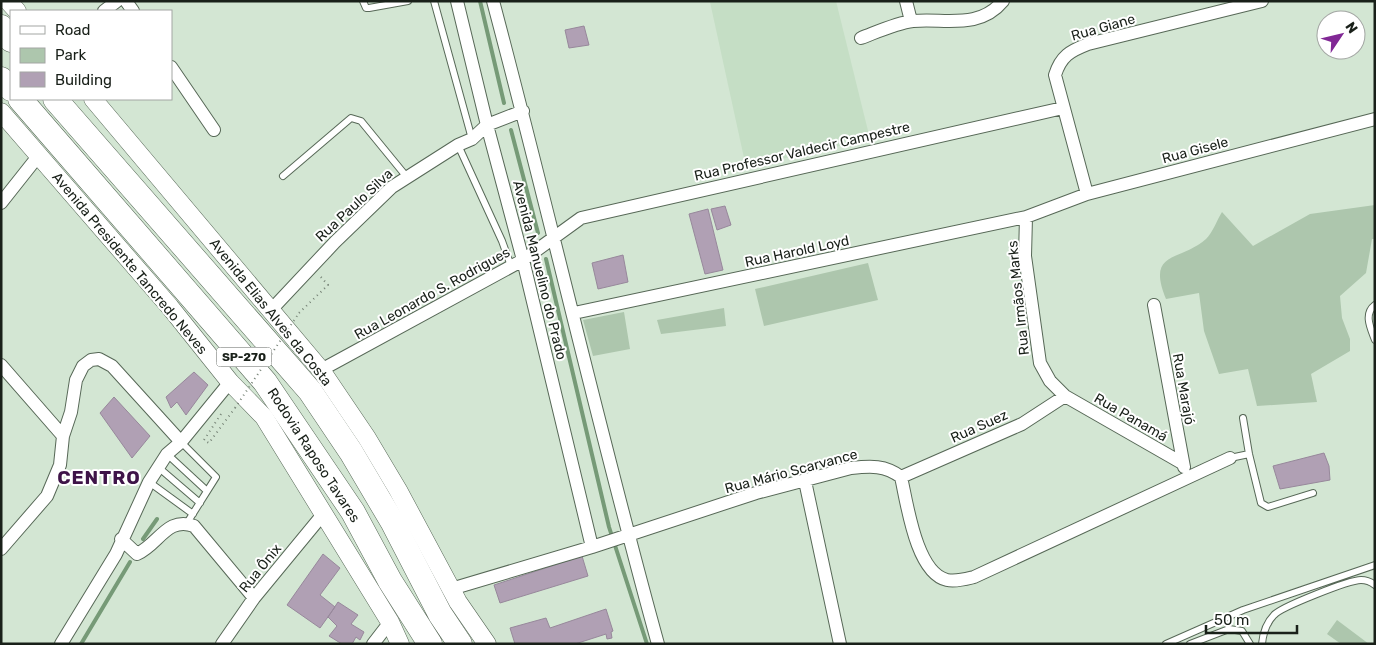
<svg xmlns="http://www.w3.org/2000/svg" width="1376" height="645" font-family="Rubik,sans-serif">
<rect width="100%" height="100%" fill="#d3e6d3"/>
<path fill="#c5dec5" d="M836,1L870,139L746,167L710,2Z"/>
<path fill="#adc6ad" d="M1375,205V239H1372L1366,273L1340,296L1342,318L1350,339V351L1311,374L1317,402L1257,406L1248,369L1219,374L1204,331L1199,293L1166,299C1146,250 1180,262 1206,239C1213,232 1217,220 1222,212L1253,246L1310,214Z
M868,263L878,300L764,326L755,289Z
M724,308L726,326L661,334L657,320Z
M624,312L630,349L593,356L583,320Z
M1337,620L1369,644H1341L1327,634Z"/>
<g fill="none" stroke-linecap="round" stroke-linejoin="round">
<path stroke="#769a77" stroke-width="4" d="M480,1L504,103
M511,130L538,233
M546,259L609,527L647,644
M143,539L157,519
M81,644L130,562"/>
</g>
<path fill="#b0a0b4" stroke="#97889b" d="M584,26L589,45L569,48L565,30Z
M725,206L731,225L717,230L711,209Z
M708,209L723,270L705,274L689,214Z
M623,255L628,282L598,289L592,263Z
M194,372L208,385L186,415L177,402L171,408L166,397Z
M114,397L150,436L132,458L100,413Z
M1324,453L1329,466L1330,480L1280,489L1273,466Z
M323,554L340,568L320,595L335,607L320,628L287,605Z
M582,556L588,576L500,603L494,585Z
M338,602L358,615L351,624L364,632L360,640L356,637L352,644H342L329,636L337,626L328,617Z
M606,609L613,631L611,632L612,638L607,639L606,634L575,644H515L510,628L546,618L550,628Z"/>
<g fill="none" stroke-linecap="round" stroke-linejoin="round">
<g stroke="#576857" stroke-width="8">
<path id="service" d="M363,1L366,8H369L408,1
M434,1L472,139
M458,145L502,241L511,266
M283,176L351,118L361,121L406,176
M1375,305C1363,314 1371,329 1375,340
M1243,418L1249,454L1261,503L1268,507L1313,493
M181,442L216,477L187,523
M167,454L207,491
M1230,458L1249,454
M158,467L200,503
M149,482L193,514
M1166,644L1243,610L1375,565
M1190,644L1229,629L1242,631L1250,644
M1262,644C1263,633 1266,623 1274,615C1281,607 1349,580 1361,580C1366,580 1371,582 1375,585"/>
</g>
<g stroke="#576857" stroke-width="14">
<path id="minor" d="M126,1L133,11
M457,1L487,125L523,260L592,547
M493,1C550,215 599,431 658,644
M906,1L911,21
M104,11L117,1
M861,38C877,32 896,23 913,21C945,18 979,30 1003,1
M171,67L214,130
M1087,194L1055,75C1061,56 1070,51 1088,44L1262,1
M1,203L39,155
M1026,217L1025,256L1040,363L1050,381L1065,396L1182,463
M1154,305L1184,467
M272,309L335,242L392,187L458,145L472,139L487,125L523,111
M574,313L1026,217L1087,194L1375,119
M1,365L63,436
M321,370L523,260L581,218L1063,108
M901,477L1022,424L1065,396
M805,481L840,644
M121,539L137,554C159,544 167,516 194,526L254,598
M1,549L47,496L60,465L63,436L71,412L76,380L83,366L91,360L99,359L112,366L181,442
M451,589L592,547L756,493L851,468C871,466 885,465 901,477C907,503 916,573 947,580C956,582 966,579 974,577L1230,458
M61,644L116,554L149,482L167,454L181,442L230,382
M222,644L254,598L324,513
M373,644L390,622"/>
</g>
<g stroke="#576857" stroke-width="19">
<path id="secondary" d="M8,1L17,11
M93,99L321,370L367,438L398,490L458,602L487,644
M1,112L170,307L230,382L264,417L390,622L400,644"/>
</g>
<g stroke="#576857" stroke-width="25">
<path id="motorway" d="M1,27L11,40
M1,79L11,89
M20,99L265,382L353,512L390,581L430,644
M55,99L310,391L351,452L393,523L440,614L460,644"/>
</g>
<path stroke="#748174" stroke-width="2" stroke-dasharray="1 4" stroke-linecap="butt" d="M299,313L328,285L320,276
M221,414L204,440L209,443L235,408"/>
<use href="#service" stroke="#fff" stroke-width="6"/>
<use href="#minor" stroke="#fff" stroke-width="12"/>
<use href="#secondary" stroke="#fff" stroke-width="18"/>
<use href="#motorway" stroke="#fff" stroke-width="24"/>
<path stroke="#748174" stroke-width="2" stroke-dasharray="1 4" stroke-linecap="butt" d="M235,408L299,313"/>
</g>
<g text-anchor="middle" stroke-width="4" stroke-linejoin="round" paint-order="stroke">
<rect fill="#fff" stroke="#5e635e" stroke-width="1" x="216.5" y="347.5" width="55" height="19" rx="4"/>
<g font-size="12" font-weight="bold" fill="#192019">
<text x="244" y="361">SP-270</text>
</g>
<g font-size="14" fill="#192019" stroke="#fff">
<text transform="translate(1103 27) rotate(-16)" y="5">Rua Giane</text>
<text transform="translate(1195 150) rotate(-15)" y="5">Rua Gisele</text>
<text transform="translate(802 151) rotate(-13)" y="5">Rua Professor Valdecir Campestre</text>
<text transform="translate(354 205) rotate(-43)" y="5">Rua Paulo Silva</text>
<text transform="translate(797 251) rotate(-12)" y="5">Rua Harold Loyd</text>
<text transform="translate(130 263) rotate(50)" y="5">Avenida Presidente Tancredo Neves</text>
<text transform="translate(540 270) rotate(76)" y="5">Avenida Manuelino do Prado</text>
<text transform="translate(432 293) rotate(-29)" y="5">Rua Leonardo S. Rodrigues</text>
<text transform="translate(1018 298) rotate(-96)" y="5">Rua Irmãos Marks</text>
<text transform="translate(271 312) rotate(51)" y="5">Avenida Elias Alves da Costa</text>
<text transform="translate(1184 389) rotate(80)" y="5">Rua Marajó</text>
<text transform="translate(1131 417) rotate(30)" y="5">Rua Panamá</text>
<text transform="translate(979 426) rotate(-24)" y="5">Rua Suez</text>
<text transform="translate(314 455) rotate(57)" y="5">Rodovia Raposo Tavares</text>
<text transform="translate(791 471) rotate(-15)" y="5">Rua Mário Scarvance</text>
<text transform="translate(260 568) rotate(-51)" y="5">Rua Ônix</text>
</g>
<g font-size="19" font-weight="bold" letter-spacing="1" fill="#3e1448" stroke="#fff">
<text x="99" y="484">CENTRO</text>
</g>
</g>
<rect width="1376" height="645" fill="none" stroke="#192019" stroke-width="5"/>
<rect x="10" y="10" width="162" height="90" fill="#ffffff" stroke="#a3a6a3"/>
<rect x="20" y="26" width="25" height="8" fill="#ffffff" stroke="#a3a6a3"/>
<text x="55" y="35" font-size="15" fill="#192019">Road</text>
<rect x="20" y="48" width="25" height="15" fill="#adc6ad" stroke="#a3a6a3"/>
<text x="55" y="60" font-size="15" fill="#192019">Park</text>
<rect x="20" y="72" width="25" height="15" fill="#b0a0b4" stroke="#a3a6a3"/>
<text x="55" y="85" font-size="15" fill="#192019">Building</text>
<g transform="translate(1341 35) rotate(55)"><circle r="24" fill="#ffffff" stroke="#a3a6a3"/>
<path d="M0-4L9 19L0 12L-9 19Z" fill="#812895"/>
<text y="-8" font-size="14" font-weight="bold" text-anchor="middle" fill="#192019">N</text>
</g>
<path d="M1206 625v8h91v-8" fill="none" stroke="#192019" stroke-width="2.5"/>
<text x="1214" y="625" font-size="15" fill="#192019" stroke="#ffffff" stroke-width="4" paint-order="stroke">50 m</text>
</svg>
